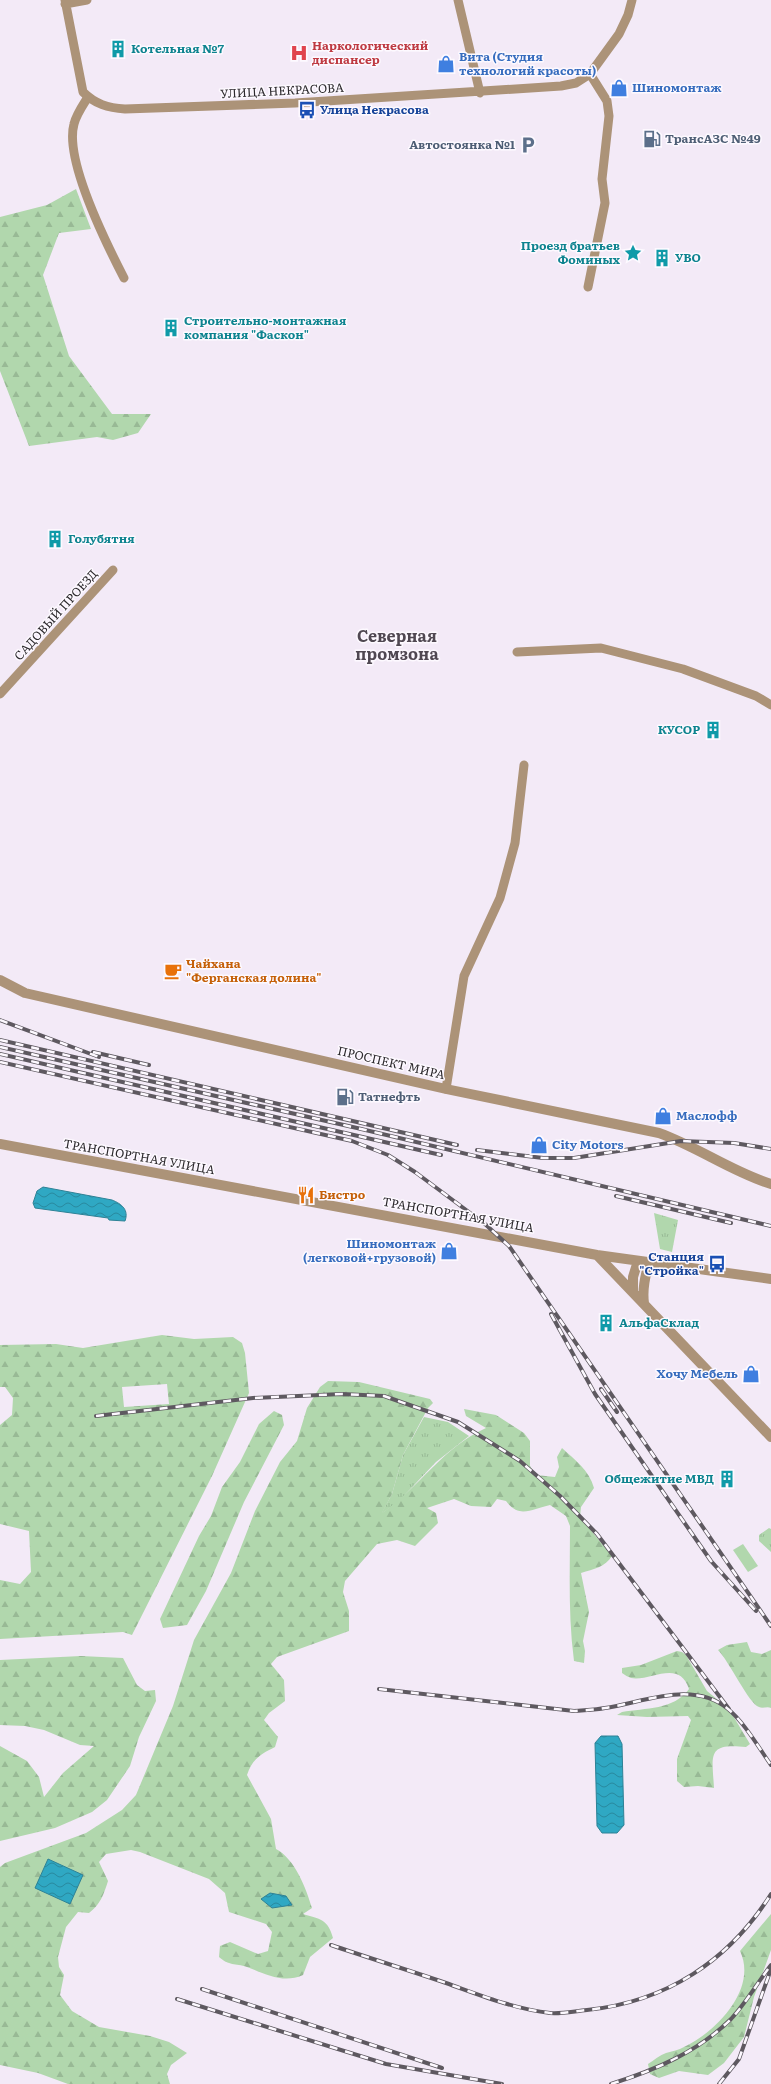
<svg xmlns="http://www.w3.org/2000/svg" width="771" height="2084" font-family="Literata,serif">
<defs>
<pattern id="grass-tufts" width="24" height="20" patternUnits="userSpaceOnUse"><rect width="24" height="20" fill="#b1d7ad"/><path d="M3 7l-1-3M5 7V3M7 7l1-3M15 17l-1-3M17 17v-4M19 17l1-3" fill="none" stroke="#98b995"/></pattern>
<pattern id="forest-firs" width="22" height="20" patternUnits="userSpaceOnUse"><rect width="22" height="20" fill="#b1d7ad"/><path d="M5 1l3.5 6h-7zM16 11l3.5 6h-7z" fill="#98b995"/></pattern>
<pattern id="water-waves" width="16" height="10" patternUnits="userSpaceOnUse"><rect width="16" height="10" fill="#2fa8c3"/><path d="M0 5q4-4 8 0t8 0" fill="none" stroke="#28899f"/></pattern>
</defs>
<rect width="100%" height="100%" fill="#f3eaf7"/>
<path fill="url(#grass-tufts)" d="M 654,1213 L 678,1220 L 672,1252 L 660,1249 Z
M 424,1417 L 448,1422 L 469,1436 L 436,1462 L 398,1502 L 381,1514 L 392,1494 L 403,1455 Z
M 769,1528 L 771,1529 L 771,1552 L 759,1541 L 759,1535 Z"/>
<path fill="url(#forest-firs)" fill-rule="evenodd" d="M 76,189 L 91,229 L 59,233 L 43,275 L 69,356 L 112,414 L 151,414 L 138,433 L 113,440 L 97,437 L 29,446 L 0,371 L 0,217 L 47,205 Z
M 162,1335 L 194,1339 L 233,1337 L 242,1343 L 245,1353 L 249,1393 L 212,1476 L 132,1635 L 123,1632 L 0,1639 L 0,1580 L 20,1584 L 31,1572 L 29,1531 L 0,1524 L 0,1425 L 12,1415 L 13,1398 L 5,1387 L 0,1387 L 0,1345 L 56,1344 L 83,1348 ZM 167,1384 L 169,1404 L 124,1407 L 122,1387 Z
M 328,1381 L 359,1382 L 430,1399 L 433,1403 L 428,1408 L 403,1455 L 392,1494 L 382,1513 C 420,1487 442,1448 486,1428 L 466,1416 L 464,1409 L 496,1415 L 524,1433 L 530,1441 L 530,1466 L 536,1475 L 555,1477 L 559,1467 L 557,1457 L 562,1448 C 575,1460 589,1470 594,1488 L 581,1507 L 580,1517 L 612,1556 C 605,1567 594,1569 581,1573 L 589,1612 L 583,1641 L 585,1651 L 584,1663 L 574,1661 C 568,1616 570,1571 570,1526 L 566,1516 L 550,1505 C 532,1509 519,1519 506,1501 L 497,1499 L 491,1507 L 471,1506 L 454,1499 L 427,1508 L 436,1513 L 438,1523 L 415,1546 L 397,1540 L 377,1544 L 345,1581 L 343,1592 L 349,1611 L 349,1631 L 277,1657 L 271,1664 L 284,1680 L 285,1701 L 269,1713 L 264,1720 L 278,1737 L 275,1747 C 261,1754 252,1759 247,1775 L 271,1819 L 276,1849 C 295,1859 306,1888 312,1908 L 303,1914 C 320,1919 328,1919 333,1938 L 310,1957 L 303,1975 C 283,1984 266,1974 247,1967 C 235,1963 229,1966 219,1957 L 220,1946 L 230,1942 L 258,1954 L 268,1951 L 272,1932 L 266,1924 L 229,1912 L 225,1893 L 209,1879 L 140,1852 L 131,1850 L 106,1854 L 99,1862 L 108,1881 C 104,1894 100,1905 89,1913 L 78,1912 L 66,1927 L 58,1957 L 59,1967 L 64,1975 L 60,1995 L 72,2011 L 99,2027 L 150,2036 L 169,2042 L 187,2053 L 171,2065 L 167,2074 L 170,2084 L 68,2084 L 38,2073 L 0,2065 L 0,1867 L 5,1863 L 86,1833 L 122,1810 L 136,1795 L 173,1706 L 194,1640 L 231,1573 L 255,1511 L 280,1462 L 297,1441 L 307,1408 L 320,1387 Z
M 274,1411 L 282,1415 L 284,1425 L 244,1502 L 206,1591 L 187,1625 L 163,1628 L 160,1619 L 199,1536 L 211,1516 L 222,1487 L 240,1462 L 259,1424 Z
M 747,1642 L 751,1652 L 762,1654 L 771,1650 L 771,1708 C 767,1706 763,1709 759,1707 C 749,1704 729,1661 718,1650 L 727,1645 Z
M 677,1651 L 682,1652 L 686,1655 L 707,1691 L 729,1709 L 750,1744 L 746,1747 C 707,1743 712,1754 714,1788 L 698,1786 L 684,1787 L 677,1781 L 677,1759 L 691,1720 L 688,1716 L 647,1717 L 617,1715 L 622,1712 C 645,1708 674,1710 689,1689 C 679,1658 650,1682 631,1678 C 628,1677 625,1675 622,1673 L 622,1668 L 641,1665 Z
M 81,1656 L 123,1658 L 137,1685 L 145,1691 L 155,1690 L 156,1701 L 139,1737 L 130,1766 L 107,1800 L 92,1812 L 55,1828 L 0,1841 L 0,1746 L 27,1761 L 39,1777 L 44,1797 L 63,1773 L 94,1746 L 80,1745 L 44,1730 L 25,1726 L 0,1725 L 0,1660 Z
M 771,1914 L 771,1950 L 754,1997 L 744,2037 L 724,2063 L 708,2075 L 679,2071 L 659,2078 L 650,2074 L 648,2064 C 654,2060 660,2055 666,2053 C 672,2051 679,2050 684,2047 C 716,2032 758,1989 740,1951 Z"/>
<path fill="#b1d7ad" d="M 743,1544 L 758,1566 L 748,1572 L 733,1550 Z"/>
<path fill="url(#water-waves)" stroke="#2e8296" d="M 43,1187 L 112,1200 C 122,1204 129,1210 125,1221 L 109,1220 L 108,1218 L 35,1208 L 33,1203 L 37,1191 Z
M 601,1736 L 618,1736 L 622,1744 L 624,1825 L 617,1833 L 602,1833 L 597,1826 L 595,1743 Z
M 48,1859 L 83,1875 L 70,1904 L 35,1888 Z
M 270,1893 L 286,1896 L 292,1905 L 272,1908 L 261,1899 Z"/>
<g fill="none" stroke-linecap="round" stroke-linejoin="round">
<path stroke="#ac9378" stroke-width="9" d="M 65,0 L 83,92 C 95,104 108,108 125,109 L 295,103 L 561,86 L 576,83 L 590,74 L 619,34 L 628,15 L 632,0
M 458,0 L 480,93
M 65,4 L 87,0
M 88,97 C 83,105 76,115 74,124 C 64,160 107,245 124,278
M 588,287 L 605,203 L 602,179 L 609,116 L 607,101 L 590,74
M 517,652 L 601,648 L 683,669 L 756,696 L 771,705
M 0,694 L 113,570
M 446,1089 L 464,976 L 500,898 L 515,843 L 524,765"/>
<path stroke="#ac9378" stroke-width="10" d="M 0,980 L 25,993 L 446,1089 L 659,1133 C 698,1147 732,1172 771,1184
M 0,1144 L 597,1255 L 771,1279
M 597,1255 L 771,1437
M 633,1291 L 633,1277 L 638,1261
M 644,1303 C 642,1289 645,1276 649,1263"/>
<g stroke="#5e5960" stroke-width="4">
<path id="rail" d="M 0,1020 L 99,1057
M 0,1040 L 457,1145
M 0,1047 L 357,1128 L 771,1226
M 93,1052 L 149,1065
M 0,1054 L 441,1155
M 0,1062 L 352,1141 L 388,1155 L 415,1172 L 485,1224 L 509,1246 L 771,1626
M 477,1150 L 543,1158 L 574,1158 L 681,1141 L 734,1143 L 771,1149
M 616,1196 L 731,1223
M 551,1314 L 595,1394 L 711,1561 L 756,1611
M 601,1389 L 617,1412
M 96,1416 L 253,1398 L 342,1394 L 384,1396 L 458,1422 L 520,1461 L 560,1496 L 597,1534 L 729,1709
M 379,1689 L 574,1711 C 584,1710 595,1710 605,1708 C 645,1702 693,1680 728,1709 C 744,1722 759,1748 771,1765
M 331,1945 C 369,1958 408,1970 446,1983 C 480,1995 514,2009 550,2013 C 562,2014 575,2011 587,2010 C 666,2002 729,1961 771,1894
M 202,1989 L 442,2068
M 177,1999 L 386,2064 L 502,2084
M 611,2084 C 655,2070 698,2052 731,2019 C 746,2003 758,1982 771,1965
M 719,2084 L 739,2059 L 771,1969"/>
</g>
<use href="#rail" stroke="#fdf9ff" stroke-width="2.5" stroke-dasharray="8" stroke-linecap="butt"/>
</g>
<defs>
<g id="building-bare" transform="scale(1.38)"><path d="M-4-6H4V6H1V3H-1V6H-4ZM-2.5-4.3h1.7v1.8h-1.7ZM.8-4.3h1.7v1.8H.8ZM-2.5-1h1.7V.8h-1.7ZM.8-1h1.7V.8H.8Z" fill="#0f9aa8" stroke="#fdf9ff" stroke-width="2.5" paint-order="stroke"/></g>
<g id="hospital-bare" transform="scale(1.38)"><path d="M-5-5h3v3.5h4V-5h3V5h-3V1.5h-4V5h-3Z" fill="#e0444e" stroke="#fdf9ff" stroke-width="2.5" paint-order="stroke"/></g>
<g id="shop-bare" transform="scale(1.38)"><path d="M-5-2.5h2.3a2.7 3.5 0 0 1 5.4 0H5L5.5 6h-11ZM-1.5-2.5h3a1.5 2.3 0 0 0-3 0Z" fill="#3f7fe0" stroke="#fdf9ff" stroke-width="2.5" paint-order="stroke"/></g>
<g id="bus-bare" transform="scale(1.38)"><path d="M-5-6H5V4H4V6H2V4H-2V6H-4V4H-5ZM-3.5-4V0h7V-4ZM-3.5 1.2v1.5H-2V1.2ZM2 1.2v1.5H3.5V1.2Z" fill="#1a4fb4" stroke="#fdf9ff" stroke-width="2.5" paint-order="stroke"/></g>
<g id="fuel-bare" transform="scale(1.38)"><path d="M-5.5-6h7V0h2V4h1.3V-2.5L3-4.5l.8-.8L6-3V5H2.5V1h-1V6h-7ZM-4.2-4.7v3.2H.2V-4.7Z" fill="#5c6f8a" stroke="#fdf9ff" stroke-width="2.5" paint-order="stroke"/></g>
<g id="parking-bare" transform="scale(1.38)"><path d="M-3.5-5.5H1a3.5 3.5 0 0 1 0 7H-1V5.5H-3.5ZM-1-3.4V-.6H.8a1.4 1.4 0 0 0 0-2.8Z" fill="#5c6f8a" stroke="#fdf9ff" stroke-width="2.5" paint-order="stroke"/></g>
<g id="sight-bare" transform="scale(1.38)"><path d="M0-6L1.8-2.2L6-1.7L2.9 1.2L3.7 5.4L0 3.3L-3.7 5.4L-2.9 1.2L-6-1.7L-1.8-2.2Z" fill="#0f9aa8" stroke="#fdf9ff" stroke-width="2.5" paint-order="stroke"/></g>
<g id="cafe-bare" transform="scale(1.38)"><path d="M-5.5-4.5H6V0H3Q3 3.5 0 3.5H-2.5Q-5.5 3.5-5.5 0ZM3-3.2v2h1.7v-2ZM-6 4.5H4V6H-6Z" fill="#e8710a" stroke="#fdf9ff" stroke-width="2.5" paint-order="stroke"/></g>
<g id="restaurant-bare" transform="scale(1.38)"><path d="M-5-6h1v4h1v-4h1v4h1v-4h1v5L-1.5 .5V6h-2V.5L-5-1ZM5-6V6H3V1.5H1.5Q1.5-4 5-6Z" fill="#e8710a" stroke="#fdf9ff" stroke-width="2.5" paint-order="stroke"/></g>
</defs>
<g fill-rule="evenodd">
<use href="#building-bare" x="118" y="49"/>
<use href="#hospital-bare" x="299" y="53"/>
<use href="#shop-bare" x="446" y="64"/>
<use href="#shop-bare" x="619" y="88"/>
<use href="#bus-bare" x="307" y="110"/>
<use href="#fuel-bare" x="652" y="139"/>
<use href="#parking-bare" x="528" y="145"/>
<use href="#sight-bare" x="633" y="253"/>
<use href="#building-bare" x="662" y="258"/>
<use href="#building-bare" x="171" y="328"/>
<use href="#building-bare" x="55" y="539"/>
<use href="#building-bare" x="713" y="730"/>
<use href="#cafe-bare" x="173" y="971"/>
<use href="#fuel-bare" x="345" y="1097"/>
<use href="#shop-bare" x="663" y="1116"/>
<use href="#shop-bare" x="539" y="1145"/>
<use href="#restaurant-bare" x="306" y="1195"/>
<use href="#shop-bare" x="449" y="1251"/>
<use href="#bus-bare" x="717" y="1264"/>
<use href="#building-bare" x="606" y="1323"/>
<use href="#shop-bare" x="751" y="1374"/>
<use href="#building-bare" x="727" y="1479"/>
</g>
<g text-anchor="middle" stroke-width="3" stroke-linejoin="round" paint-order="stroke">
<g font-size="12" font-weight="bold" fill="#be3a42" stroke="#fdf9ff" text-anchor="start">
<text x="312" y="50">Наркологический<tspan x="312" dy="14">диспансер</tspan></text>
</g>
<g font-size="12" font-weight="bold" fill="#0d838f" stroke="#fdf9ff" text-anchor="start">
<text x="131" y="53">Котельная №7</text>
<text x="620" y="250" text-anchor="end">Проезд братьев<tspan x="620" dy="14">Фоминых</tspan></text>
<text x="675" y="262">УВО</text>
<text x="184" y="325">Строительно-монтажная<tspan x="184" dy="14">компания "Фаскон"</tspan></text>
<text x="68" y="543">Голубятня</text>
<text x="700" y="734" text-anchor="end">КУСОР</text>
<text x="619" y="1327">АльфаСклад</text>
<text x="714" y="1483" text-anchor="end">Общежитие МВД</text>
</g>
<g font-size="12" font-weight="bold" fill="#366cbe" stroke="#fdf9ff" text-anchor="start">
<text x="459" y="61">Вита (Студия<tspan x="459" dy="14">технологий красоты)</tspan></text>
<text x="632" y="92">Шиномонтаж</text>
<text x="676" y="1120">Маслофф</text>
<text x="552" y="1149">City Motors</text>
<text x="436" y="1248" text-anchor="end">Шиномонтаж<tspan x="436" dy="14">(легковой+грузовой)</tspan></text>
<text x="738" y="1378" text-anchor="end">Хочу Мебель</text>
</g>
<g font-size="12" fill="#2c292d" stroke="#fdf9ff">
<text transform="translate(282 91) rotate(-3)" y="4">УЛИЦА НЕКРАСОВА</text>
<text transform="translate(56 615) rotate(-48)" y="4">САДОВЫЙ ПРОЕЗД</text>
<text transform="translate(391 1063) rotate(13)" y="4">ПРОСПЕКТ МИРА</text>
<text transform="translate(139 1157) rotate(10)" y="4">ТРАНСПОРТНАЯ УЛИЦА</text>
<text transform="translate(458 1215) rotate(10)" y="4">ТРАНСПОРТНАЯ УЛИЦА</text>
</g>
<g font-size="12" font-weight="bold" fill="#164399" stroke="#fdf9ff" text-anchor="start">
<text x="320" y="114">Улица Некрасова</text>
<text x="704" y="1261" text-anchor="end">Станция<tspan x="704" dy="14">"Стройка"</tspan></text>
</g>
<g font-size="12" font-weight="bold" fill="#4e5e75" stroke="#fdf9ff" text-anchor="start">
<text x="665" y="143">ТрансАЗС №49</text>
<text x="515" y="149" text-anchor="end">Автостоянка №1</text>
<text x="358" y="1101">Татнефть</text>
</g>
<g font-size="12" font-weight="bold" fill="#c56008" stroke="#fdf9ff" text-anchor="start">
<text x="186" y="968">Чайхана<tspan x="186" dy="14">"Ферганская долина"</tspan></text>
<text x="319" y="1199">Бистро</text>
</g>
<g font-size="16" font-weight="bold" fill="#504852" stroke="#fdf9ff">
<text x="397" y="642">Северная<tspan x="397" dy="18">промзона</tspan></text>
</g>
</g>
</svg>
